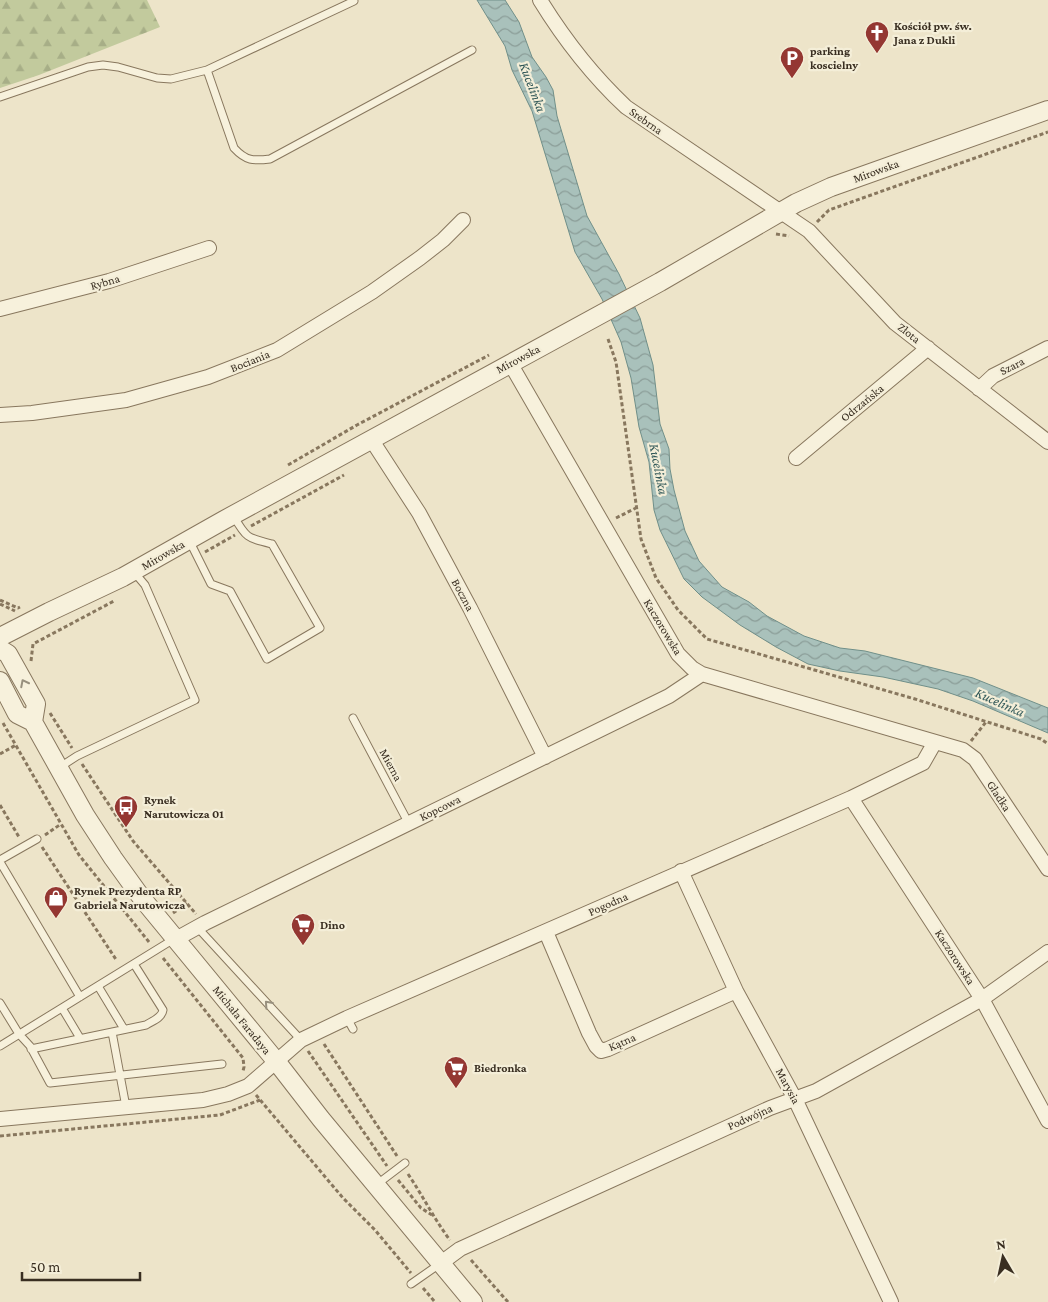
<svg xmlns="http://www.w3.org/2000/svg" width="1048" height="1302" font-family="'Crimson Pro',serif">
<defs>
<pattern id="forest-firs" width="22" height="20" patternUnits="userSpaceOnUse" patternTransform="scale(1.25)"><rect width="22" height="20" fill="#c2ca9d"/><path d="M5 1l3.5 6h-7zM16 11l3.5 6h-7z" fill="#a7ae87"/></pattern>
<pattern id="water-waves" width="16" height="10" patternUnits="userSpaceOnUse" patternTransform="scale(1.25)"><rect width="16" height="10" fill="#a9c1bb"/><path d="M0 5q4-4 8 0t8 0" fill="none" stroke="#8b9d98"/></pattern>
</defs>
<rect width="100%" height="100%" fill="#ede4c9"/>
<path fill="url(#forest-firs)" d="M 0,0 L 147,0 L 160,27 L 39,75 L 0,88 Z"/>
<path fill="url(#water-waves)" stroke="#708f89" d="M 477,0 L 505,0 L 519,22 L 532,57 L 546,77 L 553,90 L 557,116 L 587,216 L 619,274 L 640,318 L 653,365 L 660,424 L 669,449 L 670,469 L 674,490 L 685,531 L 699,561 L 722,587 L 749,602 L 767,616 L 804,636 L 840,648 L 865,651 L 973,678 L 1048,708 L 1048,733 L 973,701 L 938,689 L 883,677 L 840,671 L 808,664 L 776,647 L 740,625 L 702,597 L 684,579 L 660,530 L 654,510 L 649,462 L 639,427 L 631,378 L 621,342 L 602,299 L 575,252 L 532,111 L 512,70 L 505,46 Z"/>
<g fill="none" stroke-linecap="round" stroke-linejoin="round">
<g stroke="#88775e" stroke-width="9">
<path id="service" d="M 207,70 L 354,1
M 0,97 L 88,67 L 103,65 L 118,67 L 157,78 L 171,79 L 207,70 L 234,148 C 246,161 253,161 270,159 L 472,50
M 189,540 L 211,584 L 230,591 L 267,659 L 320,628 L 272,544 C 247,538 246,538 233,515
M 353,718 L 409,824
M 60,767 L 77,756 L 195,700 L 145,585 L 134,572
M 0,860 L 37,839
M 0,862 L 80,997
M 197,927 L 301,1040
M 98,986 L 124,1029
M 0,1003 L 19,1034 L 30,1046 L 50,1083 L 222,1064
M 62,1008 L 80,1038
M 347,1018 L 353,1029
M 112,1032 L 126,1107
M 0,1046 L 174,939
M 31,1049 L 146,1025 C 152,1021 162,1018 163,1010 L 134,964
M 376,1185 L 405,1163
M 411,1284 L 441,1263"/>
</g>
<g stroke="#88775e" stroke-width="16">
<path id="minor" d="M 540,0 C 564,39 593,76 626,107 L 809,231 L 895,323 L 1048,442
M 0,309 L 109,281 L 209,248
M 510,363 L 678,654 L 692,668 L 702,674 L 963,750 L 975,759 L 1048,869
M 979,389 L 993,376 L 1048,348
M 0,415 L 32,413 L 126,400 L 208,377 L 277,350 L 372,292 L 420,258 L 443,240 L 463,220
M 371,439 L 419,513 L 470,608 L 545,757
M 796,458 L 928,348
M 851,798 L 982,999 L 1048,1121
M 681,871 L 736,991 L 795,1099 L 891,1302
M 546,932 L 589,1033 L 596,1046 L 601,1051 L 608,1049 L 736,991
M 176,939 L 205,923 L 669,696 L 702,674
M 0,1119 L 203,1100 L 228,1094 L 248,1086 L 301,1040 L 347,1018 L 851,798 L 923,763 L 935,742
M 441,1263 L 460,1249 L 770,1108 L 816,1091 L 982,999 L 1048,952"/>
</g>
<g stroke="#88775e" stroke-width="20">
<path id="tertiary" d="M 0,637 L 49,612 L 123,577 L 224,520 L 660,282 L 796,203 L 831,187 L 1048,110
M 0,649 L 8,654 L 36,704 L 33,722
M 0,681 L 17,714 L 33,722 L 85,815 L 113,858 L 141,897 L 276,1061 L 321,1119 L 473,1302"/>
</g>
<path stroke="#88775e" stroke-width="3" stroke-dasharray="4 2.5" stroke-linecap="butt" d="M 817,222 L 829,210 L 1048,132
M 776,234 L 789,236
M 608,339 L 616,362 L 641,539 L 656,578 L 678,610 L 707,639 L 915,699 L 1041,739 L 1048,744
M 288,465 L 357,425 L 489,355
M 616,518 L 638,507
M 251,526 L 344,475
M 205,552 L 235,535
M 0,600 L 18,608 L 20,607
M 0,604 L 15,611
M 31,661 L 33,644 L 114,601
M 50,713 L 72,748
M 3,723 L 79,855 L 149,942
M 971,741 L 986,722
M 0,754 L 16,745
M 82,764 L 133,841 L 196,914
M 0,805 L 19,837
M 45,835 L 61,824
M 42,847 L 117,961
M 173,913 L 187,903
M 163,958 L 243,1058 L 244,1067 L 243,1071
M 324,1044 L 397,1156
M 308,1051 L 387,1166
M 256,1095 L 343,1198 L 375,1230 L 411,1273
M 0,1136 L 220,1115 L 260,1100
M 408,1174 C 423,1196 434,1219 450,1240
M 398,1180 L 421,1208 L 432,1215
M 471,1260 L 508,1302
M 423,1288 L 435,1302"/>
<use href="#service" stroke="#f7f1dc" stroke-width="7"/>
<use href="#minor" stroke="#f7f1dc" stroke-width="14"/>
<use href="#tertiary" stroke="#f7f1dc" stroke-width="18"/>
</g>
<defs><path id="oneway-chevron" d="M-2-3.5L2.5 0L-2 3.5" fill="none" stroke-width="1.6" stroke-linecap="round" stroke-linejoin="round" transform="scale(1.25)"/></defs>
<g stroke="#98907e">
<use href="#oneway-chevron" transform="translate(24 683) rotate(-117)"/>
<use href="#oneway-chevron" transform="translate(268 1004) rotate(-132)"/>
</g>
<defs>
<g id="church-pin" transform="scale(1.25)"><path d="M0 17L-7.5 6A9.5 9.5 0 1 1 7.5 6Z" fill="#943732" stroke="#f4eed8"/><path d="M-1.2-6h2.4v3.5h3.3v2.4h-3.3V6h-2.4V-.1h-3.3v-2.4h3.3Z" fill="#fff"/></g>
<g id="parking-pin" transform="scale(1.25)"><path d="M0 17L-7.5 6A9.5 9.5 0 1 1 7.5 6Z" fill="#943732" stroke="#f4eed8"/><path d="M-3.5-5.5H1a3.5 3.5 0 0 1 0 7H-1V5.5H-3.5ZM-1-3.4V-.6H.8a1.4 1.4 0 0 0 0-2.8Z" fill="#fff"/></g>
<g id="bus-pin" transform="scale(1.25)"><path d="M0 17L-7.5 6A9.5 9.5 0 1 1 7.5 6Z" fill="#943732" stroke="#f4eed8"/><path d="M-5-6H5V4H4V6H2V4H-2V6H-4V4H-5ZM-3.5-4V0h7V-4ZM-3.5 1.2v1.5H-2V1.2ZM2 1.2v1.5H3.5V1.2Z" fill="#fff"/></g>
<g id="shop-pin" transform="scale(1.25)"><path d="M0 17L-7.5 6A9.5 9.5 0 1 1 7.5 6Z" fill="#943732" stroke="#f4eed8"/><path d="M-5-2.5h2.3a2.7 3.5 0 0 1 5.4 0H5L5.5 6h-11ZM-1.5-2.5h3a1.5 2.3 0 0 0-3 0Z" fill="#fff"/></g>
<g id="supermarket-pin" transform="scale(1.25)"><path d="M0 17L-7.5 6A9.5 9.5 0 1 1 7.5 6Z" fill="#943732" stroke="#f4eed8"/><path d="M-6-5.5h2.5l.6 2H6L4.5 2H-2.5L-4.4-4H-6ZM-1.5 3.2a1.3 1.3 0 1 0 .1 0ZM3 3.2a1.3 1.3 0 1 0 .1 0Z" fill="#fff"/></g>
</defs>
<g fill-rule="evenodd">
<use href="#church-pin" x="877" y="33"/>
<use href="#parking-pin" x="792" y="58"/>
<use href="#bus-pin" x="126" y="807"/>
<use href="#shop-pin" x="56" y="898"/>
<use href="#supermarket-pin" x="303" y="925"/>
<use href="#supermarket-pin" x="456" y="1068"/>
</g>
<g text-anchor="middle" stroke-width="4.5" stroke-linejoin="round" paint-order="stroke">
<g font-size="12" font-weight="bold" fill="#392e21" stroke="#f4eed8" text-anchor="start">
<text x="894" y="30">Kościół pw. św.<tspan x="894" dy="14">Jana z Dukli</tspan></text>
<text x="810" y="55">parking<tspan x="810" dy="14">koscielny</tspan></text>
<text x="144" y="804">Rynek<tspan x="144" dy="14">Narutowicza 01</tspan></text>
<text x="74" y="895">Rynek Prezydenta RP<tspan x="74" dy="14">Gabriela Narutowicza</tspan></text>
<text x="320" y="929">Dino</text>
<text x="474" y="1072">Biedronka</text>
</g>
<g font-size="12" fill="#392e21" stroke="#f4eed8">
<text transform="translate(646 121) rotate(35)" y="4">Srebrna</text>
<text transform="translate(876 171) rotate(-20)" y="4">Mirowska</text>
<text transform="translate(105 282) rotate(-16)" y="4">Rybna</text>
<text transform="translate(909 333) rotate(38)" y="4">Złota</text>
<text transform="translate(518 359) rotate(-28)" y="4">Mirowska</text>
<text transform="translate(250 361) rotate(-22)" y="4">Bociania</text>
<text transform="translate(1012 366) rotate(-26)" y="4">Szara</text>
<text transform="translate(862 403) rotate(-39)" y="4">Odrzańska</text>
<text transform="translate(163 555) rotate(-30)" y="4">Mirowska</text>
<text transform="translate(463 595) rotate(62)" y="4">Boczna</text>
<text transform="translate(663 627) rotate(59)" y="4">Kaczorowska</text>
<text transform="translate(391 765) rotate(62)" y="4">Mierna</text>
<text transform="translate(999 796) rotate(57)" y="4">Gładka</text>
<text transform="translate(440 808) rotate(-26)" y="4">Kopcowa</text>
<text transform="translate(608 904) rotate(-24)" y="4">Pogodna</text>
<text transform="translate(955 957) rotate(57)" y="4">Kaczorowska</text>
<text transform="translate(242 1020) rotate(51)" y="4">Michała Faradaya</text>
<text transform="translate(622 1042) rotate(-23)" y="4">Kątna</text>
<text transform="translate(788 1086) rotate(62)" y="4">Marysia</text>
<text transform="translate(750 1117) rotate(-24)" y="4">Podwójna</text>
</g>
<g font-size="14" font-style="italic" fill="#315858" stroke="#f4eed8">
<text transform="translate(533 87) rotate(69)" y="5">Kucelinka</text>
<text transform="translate(659 469) rotate(79)" y="5">Kucelinka</text>
<text transform="translate(1000 702) rotate(24)" y="5">Kucelinka</text>
</g>
</g>
<g transform="translate(1003 1257) rotate(351)" stroke="#f4eed8" stroke-width="4" paint-order="stroke">
<path d="M0-4L9 19L0 12L-9 19Z" fill="#392e21"/>
<text y="-8" font-size="14" font-weight="bold" text-anchor="middle" fill="#392e21">N</text>
</g>
<path d="M22 1272v8h118v-8" fill="none" stroke="#392e21" stroke-width="2.5"/>
<text x="30" y="1272" font-size="15" fill="#392e21" stroke="#f4eed8" stroke-width="4" paint-order="stroke">50 m</text>
</svg>
